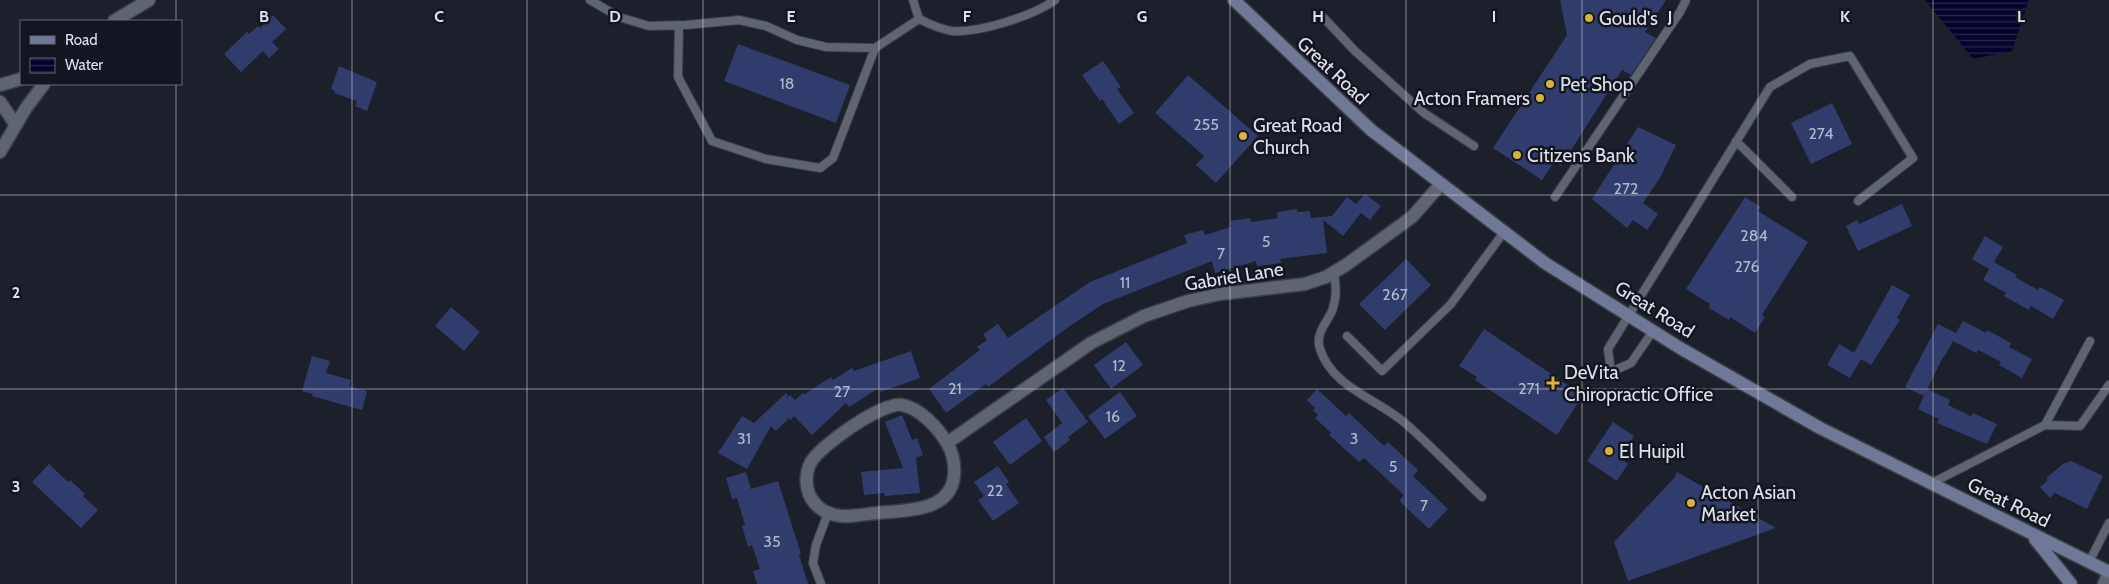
<svg xmlns="http://www.w3.org/2000/svg" width="2109" height="584" font-family="Cabin,sans-serif">
<defs>
<pattern id="water-rules" width="6" height="5" patternUnits="userSpaceOnUse" patternTransform="scale(1.25)"><rect width="6" height="5" fill="#04032c"/><path d="M0 2.5h6" fill="none" stroke="#28274b"/></pattern>
</defs>
<rect width="100%" height="100%" fill="#1c202b"/>
<path fill="url(#water-rules)" d="M 1925,0 L 2029,0 L 2012,51 L 1973,59 Z"/>
<path fill="#303c6c" d="M 1560,0 L 1666,0 L 1645,32 L 1656,38 L 1631,75 L 1622,70 L 1561,166 L 1554,162 L 1542,180 L 1493,148 L 1567,35 Z
M 273,15 L 286,29 L 272,42 L 279,49 L 269,58 L 263,51 L 241,72 L 224,54 L 247,32 L 249,34 L 258,26 L 260,28 Z
M 738,44 L 850,85 L 836,123 L 724,81 Z
M 1103,61 L 1121,87 L 1117,89 L 1134,113 L 1119,124 L 1102,99 L 1100,101 L 1082,75 Z
M 339,66 L 377,82 L 367,111 L 355,106 L 357,101 L 334,93 L 335,91 L 331,89 Z
M 1188,75 L 1258,136 L 1216,183 L 1196,165 L 1204,156 L 1155,113 Z
M 1832,103 L 1852,144 L 1811,164 L 1791,123 Z
M 1638,127 L 1676,145 L 1661,176 L 1643,203 L 1658,214 L 1647,230 L 1633,220 L 1627,228 L 1592,199 Z
M 1365,194 L 1381,206 L 1370,220 L 1361,213 L 1343,236 L 1323,220 L 1327,253 L 1280,259 L 1281,263 L 1257,266 L 1256,261 L 1215,273 L 1212,261 L 1103,304 L 1067,328 L 988,387 L 986,384 L 946,413 L 929,389 L 980,350 L 977,347 L 987,340 L 983,334 L 998,324 L 1008,338 L 1090,282 L 1187,243 L 1184,235 L 1203,230 L 1205,235 L 1231,227 L 1230,221 L 1250,218 L 1251,222 L 1278,218 L 1277,212 L 1297,209 L 1297,212 L 1310,211 L 1311,218 L 1332,216 L 1347,197 L 1356,204 Z
M 1745,197 L 1761,207 L 1758,211 L 1808,242 L 1762,315 L 1765,317 L 1755,333 L 1730,317 L 1729,320 L 1709,308 L 1710,304 L 1686,289 Z
M 1902,204 L 1912,226 L 1858,251 L 1846,226 L 1857,220 L 1859,224 Z
M 1985,236 L 2003,247 L 1994,262 L 2017,275 L 2015,277 L 2038,290 L 2040,287 L 2064,300 L 2053,319 L 2031,306 L 2029,310 L 2004,296 L 2006,293 L 1983,280 L 1989,269 L 1972,259 Z
M 1406,259 L 1431,285 L 1385,330 L 1359,304 Z
M 1892,285 L 1910,295 L 1897,318 L 1900,320 L 1871,365 L 1861,359 L 1850,378 L 1827,365 L 1839,344 L 1854,353 Z
M 451,307 L 480,332 L 464,351 L 435,326 Z
M 1963,321 L 1986,333 L 1987,330 L 2011,343 L 2009,347 L 2032,359 L 2022,378 L 1999,365 L 2001,362 L 1978,350 L 1976,353 L 1953,341 L 1944,357 L 1943,357 L 1924,396 L 1905,387 L 1938,324 L 1956,333 Z
M 1484,329 L 1583,395 L 1557,435 L 1475,380 L 1477,377 L 1459,366 Z
M 1126,342 L 1143,365 L 1111,389 L 1094,365 Z
M 911,351 L 920,378 L 880,392 L 879,388 L 849,407 L 846,403 L 812,435 L 794,416 L 791,420 L 789,418 L 776,431 L 771,426 L 747,469 L 718,453 L 742,416 L 754,423 L 786,393 L 788,395 L 786,399 L 790,395 L 795,400 L 803,393 L 805,394 L 831,377 L 833,380 L 852,368 L 854,371 Z
M 312,356 L 330,361 L 326,373 L 351,380 L 349,386 L 367,391 L 362,410 L 312,396 L 313,394 L 302,391 Z
M 1063,388 L 1088,422 L 1068,437 L 1070,440 L 1054,452 L 1044,437 L 1062,423 L 1046,400 Z
M 1317,389 L 1346,416 L 1349,413 L 1384,446 L 1388,442 L 1418,470 L 1413,476 L 1448,509 L 1429,529 L 1399,501 L 1404,495 L 1364,458 L 1359,462 L 1329,435 L 1331,433 L 1315,418 L 1318,415 L 1313,410 L 1315,408 L 1307,400 Z
M 1927,389 L 1950,400 L 1948,405 L 1971,416 L 1973,413 L 1997,424 L 1987,444 L 1937,423 L 1939,419 L 1918,409 Z
M 1120,392 L 1137,416 L 1105,439 L 1088,416 Z
M 902,415 L 912,440 L 917,438 L 923,455 L 916,458 L 920,493 L 885,496 L 884,493 L 864,495 L 861,472 L 903,468 L 885,422 Z
M 1026,418 L 1042,441 L 1010,465 L 993,442 Z
M 1613,422 L 1634,436 L 1620,458 L 1628,464 L 1617,481 L 1587,461 Z
M 2071,461 L 2103,476 L 2087,509 L 2055,493 L 2050,498 L 2040,487 L 2048,480 L 2046,478 L 2063,464 Z
M 49,464 L 68,482 L 70,480 L 85,494 L 83,496 L 98,510 L 81,528 L 32,482 Z
M 998,466 L 1009,482 L 1006,484 L 1019,503 L 993,521 L 978,500 L 984,496 L 974,482 Z
M 746,472 L 751,489 L 778,481 L 801,554 L 799,555 L 808,584 L 757,584 L 753,571 L 760,569 L 752,545 L 748,547 L 742,526 L 745,525 L 737,498 L 732,499 L 726,478 Z
M 1677,472 L 1776,528 L 1628,581 L 1614,542 L 1674,478 Z"/>
<g fill="none" stroke-linecap="round" stroke-linejoin="round">
<g stroke="#3b3d46" stroke-width="10">
<path id="lane" d="M 590,0 L 619,17 L 649,26 L 686,25 L 739,20 L 766,26 L 797,40 L 826,47 L 875,48 L 919,19
M 913,0 L 919,19 C 929,24 940,29 952,31 C 979,33 1033,16 1055,0
M 1322,16 L 1355,51 L 1424,113 L 1474,146
M 679,25 L 678,77 L 712,141 L 766,159 L 820,168 L 833,158 L 875,48
M 1736,141 L 1792,197
M 1555,197 L 1680,12 L 1686,0
M 1334,273 C 1336,286 1337,298 1332,311 C 1326,324 1315,334 1320,349 C 1332,387 1377,399 1405,423 C 1432,447 1457,473 1482,497
M 1653,331 L 1631,363 L 1611,372 L 1608,349 L 1770,87 L 1810,64 L 1850,56 L 1913,158 L 1858,201
M 1347,336 L 1382,371 L 1451,304 L 1504,232
M 2045,425 L 2090,341
M 1930,484 L 2045,425 L 2080,426 L 2109,385
M 2089,562 L 2109,523
M 821,584 L 813,563 L 816,545 L 828,513"/>
</g>
<g stroke="#3b3d46" stroke-width="15">
<path id="street" d="M 114,21 L 149,0
M 0,85 L 21,79
M 0,102 L 16,125
M 0,152 L 26,108 L 44,84
M 947,443 C 953,453 955,464 954,476 C 950,513 904,510 877,513 C 863,514 845,519 832,514 C 823,512 816,506 811,498 C 805,487 805,473 811,462 C 821,445 882,402 902,405 C 920,408 938,428 947,443 L 1091,343 L 1144,316 L 1188,301 L 1220,294 L 1305,284 L 1326,277 L 1346,265 L 1412,217 L 1441,184
M 2104,584 L 2109,572"/>
</g>
<g stroke="#3b3d46" stroke-width="15">
<path id="secondary" d="M 1234,0 L 1371,130 L 1545,263 L 1680,348 L 1820,428 L 2109,572
M 2035,539 L 2071,584"/>
</g>
<use href="#lane" stroke="#5f6471" stroke-width="8"/>
<use href="#street" stroke="#5f6471" stroke-width="12"/>
<use href="#secondary" stroke="#6f7896" stroke-width="12"/>
</g>
<path fill="none" stroke="#dee1e8" stroke-width="1" stroke-opacity="0.55" d="M 176,0 L 176,21M 352,0 L 352,584M 527,0 L 527,584M 703,0 L 703,584M 879,0 L 879,584M 1054,0 L 1054,584M 1230,0 L 1230,584M 1406,0 L 1406,584M 1582,0 L 1582,584M 1758,0 L 1758,584M 1933,0 L 1933,584M 176,84 L 176,584M 0,195 L 2109,195M 0,389 L 2109,389"/>
<g fill="#d9b334" stroke="#131621" stroke-width="2">
<circle cx="1589" cy="18" r="5"/>
<circle cx="1550" cy="84" r="5"/>
<circle cx="1540" cy="98" r="5"/>
<circle cx="1243" cy="136" r="5"/>
<circle cx="1517" cy="155" r="5"/>
<path d="M1550.5 375.5h5v5h5v5h-5v5h-5v-5h-5v-5h5z"/>
<circle cx="1609" cy="451" r="5"/>
<circle cx="1691" cy="503" r="5"/>
</g>
<g text-anchor="middle" stroke-width="5" stroke-linejoin="round" paint-order="stroke">
<g font-size="16" fill="#b2b8c9">
<text x="787" y="89">18</text>
<text x="1206" y="130">255</text>
<text x="1821" y="139">274</text>
<text x="1626" y="194">272</text>
<text x="1754" y="241">284</text>
<text x="1266" y="247">5</text>
<text x="1221" y="259">7</text>
<text x="1747" y="272">276</text>
<text x="1125" y="288">11</text>
<text x="1395" y="300">267</text>
<text x="1119" y="371">12</text>
<text x="955" y="394">21</text>
<text x="1529" y="394">271</text>
<text x="842" y="397">27</text>
<text x="1113" y="422">16</text>
<text x="744" y="444">31</text>
<text x="1354" y="444">3</text>
<text x="1393" y="472">5</text>
<text x="995" y="496">22</text>
<text x="1424" y="511">7</text>
<text x="772" y="547">35</text>
</g>
<g font-size="19" fill="#dee1e8" stroke="#131621" text-anchor="start">
<text x="1599" y="25">Gould's</text>
<text x="1560" y="91">Pet Shop</text>
<text x="1530" y="105" text-anchor="end">Acton Framers</text>
<text x="1253" y="132">Great Road<tspan x="1253" dy="22">Church</tspan></text>
<text x="1527" y="162">Citizens Bank</text>
<text x="1564" y="379">DeVita<tspan x="1564" dy="22">Chiropractic Office</tspan></text>
<text x="1619" y="458">El Huipil</text>
<text x="1701" y="499">Acton Asian<tspan x="1701" dy="22">Market</tspan></text>
</g>
<g font-size="19" fill="#dee1e8" stroke="#131621">
<text transform="translate(1333 70) rotate(43)" y="7">Great Road</text>
<text transform="translate(1234 276) rotate(-9)" y="7">Gabriel Lane</text>
<text transform="translate(1655 309) rotate(32)" y="7">Great Road</text>
<text transform="translate(2009 502) rotate(26)" y="7">Great Road</text>
</g>
</g>
<g font-size="16" text-anchor="middle" font-weight="bold" fill="#dee1e8" stroke="#131621" stroke-width="5" stroke-linejoin="round" paint-order="stroke">
<text x="264" y="22">B</text>
<text x="439" y="22">C</text>
<text x="615" y="22">D</text>
<text x="791" y="22">E</text>
<text x="967" y="22">F</text>
<text x="1142" y="22">G</text>
<text x="1318" y="22">H</text>
<text x="1494" y="22">I</text>
<text x="1670" y="22">J</text>
<text x="1845" y="22">K</text>
<text x="2021" y="22">L</text>
<text x="16" y="298">2</text>
<text x="16" y="492">3</text>
</g>
<rect x="20" y="20" width="162" height="65" fill="#131621" stroke="#646771"/>
<rect x="30" y="36" width="25" height="8" fill="#6f7896" stroke="#646771"/>
<text x="65" y="45" font-size="15" fill="#dee1e8">Road</text>
<rect x="30" y="58" width="25" height="15" fill="url(#water-rules)" stroke="#646771"/>
<text x="65" y="70" font-size="15" fill="#dee1e8">Water</text>
</svg>
